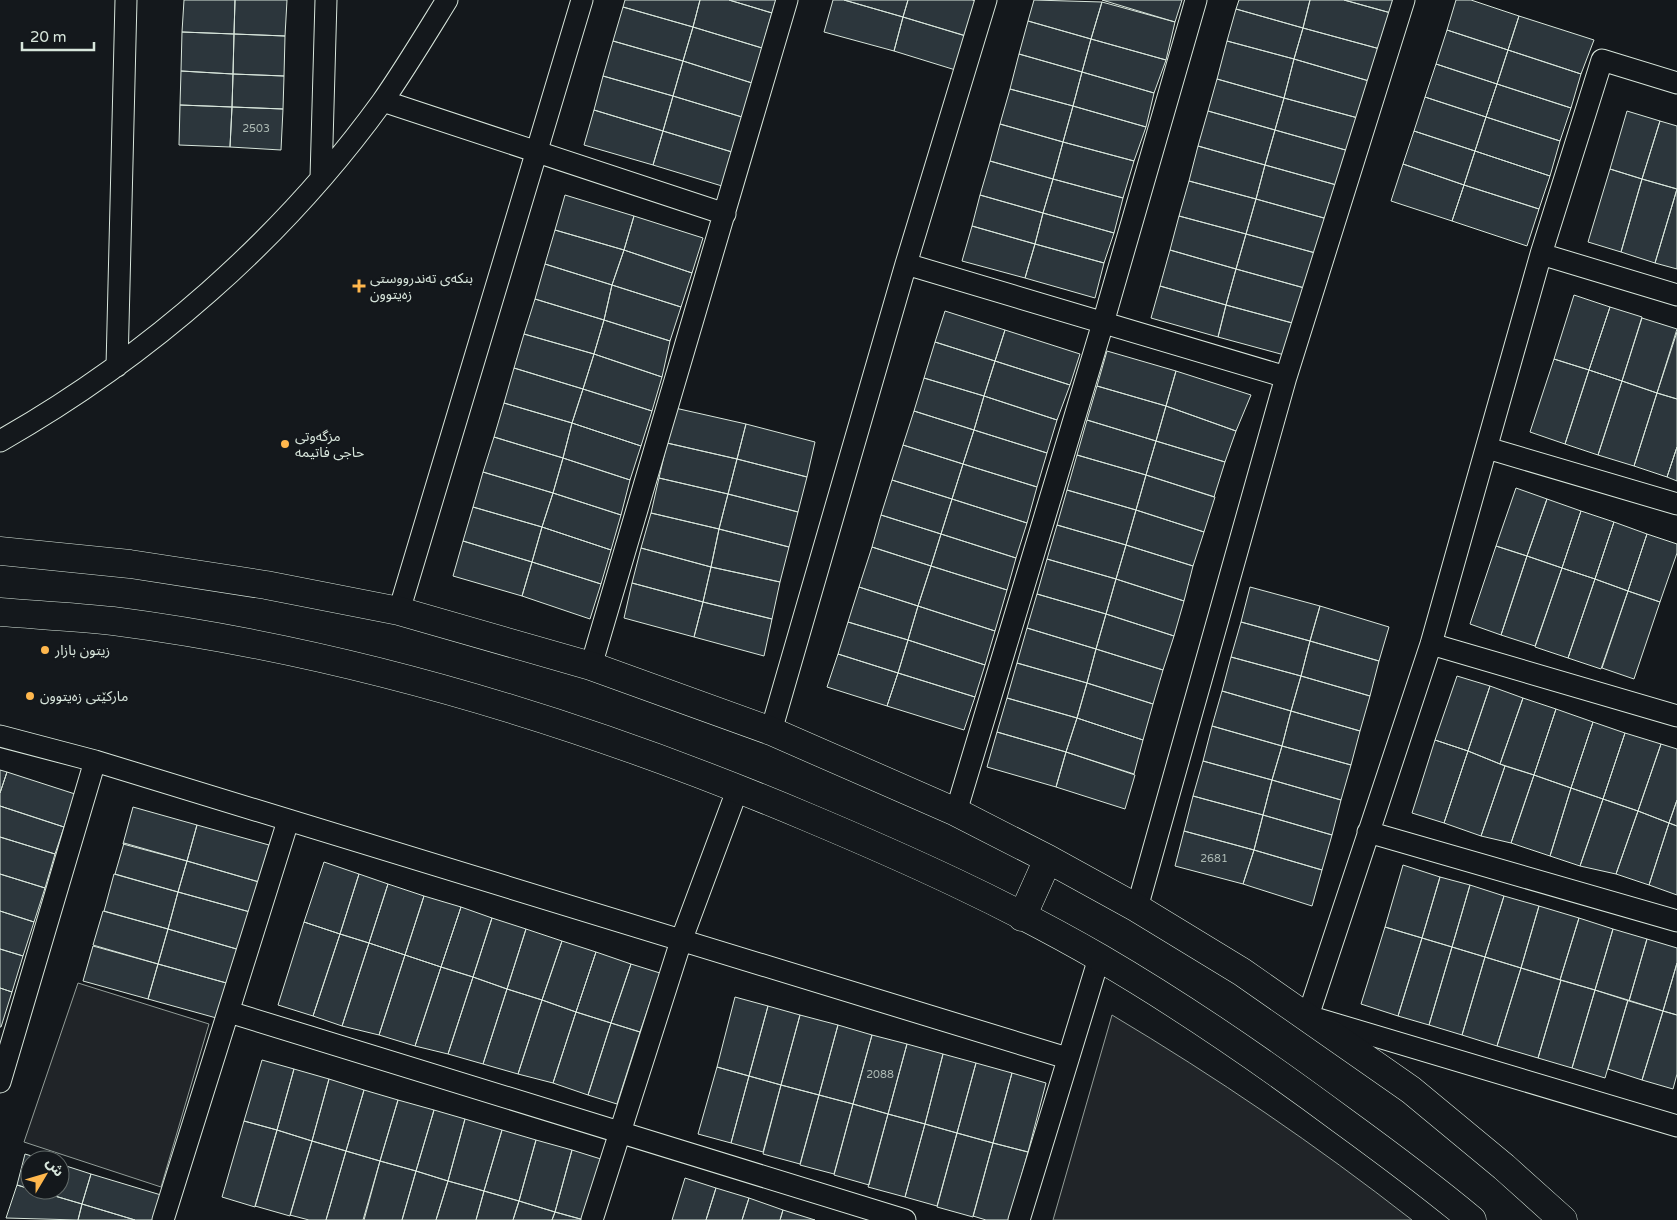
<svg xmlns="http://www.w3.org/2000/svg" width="1677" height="1220" font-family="'Varela Round','Noto Sans Arabic',sans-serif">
<rect width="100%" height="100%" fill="#14181c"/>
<path fill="#202428" stroke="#939e99" d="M 78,983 L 209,1024 L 161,1187 L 24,1142 Z
M 1112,1015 C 1216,1077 1316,1145 1412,1220 L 1053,1220 Z"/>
<path fill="#2c363c" stroke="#d8e6dc" d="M 184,0 L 235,0 L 234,34 L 182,32 Z
M 235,0 L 287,0 L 285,36 L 234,34 Z
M 625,0 L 700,0 L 693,27 L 623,7 Z
M 700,0 L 729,0 L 772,13 L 762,48 L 693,27 Z
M 729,0 L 776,0 L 772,13 Z
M 833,0 L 844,0 L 903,17 L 894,51 L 824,32 Z
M 844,0 L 908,0 L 903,17 Z
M 908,0 L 972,0 L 982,3 L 972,38 L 903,17 Z
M 1034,0 L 1102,2 L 1091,39 L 1028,21 Z
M 1102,0 L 1182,0 L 1175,22 Z
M 1239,0 L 1310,0 L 1303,28 L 1236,9 Z
M 1310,0 L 1344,0 L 1391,13 L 1380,49 L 1303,28 Z
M 1344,0 L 1395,0 L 1391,13 Z
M 1456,0 L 1471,0 L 1519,16 L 1508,50 L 1447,30 Z
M 1102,2 L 1175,22 L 1166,60 L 1091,39 Z
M 623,7 L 693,27 L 683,61 L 613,41 Z
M 1236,9 L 1303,28 L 1294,59 L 1227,41 Z
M 1519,16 L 1594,40 L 1581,74 L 1508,50 Z
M 903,17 L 973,38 L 962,72 L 894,51 Z
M 1028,21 L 1091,39 L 1082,72 L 1019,54 Z
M 693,27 L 762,48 L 752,83 L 683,61 Z
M 1303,28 L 1380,49 L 1369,81 L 1294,59 Z
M 1447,30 L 1508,50 L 1497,84 L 1436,64 Z
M 182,32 L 234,34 L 233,74 L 181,71 Z
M 234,34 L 285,36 L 284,76 L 233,74 Z
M 1091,39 L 1166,60 L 1154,93 L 1082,72 Z
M 613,41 L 683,61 L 673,96 L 603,76 Z
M 1227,41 L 1294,59 L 1284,98 L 1217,79 Z
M 1508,50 L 1581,74 L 1571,108 L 1497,84 Z
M 1019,54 L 1082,72 L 1073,106 L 1010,89 Z
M 1294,59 L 1369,81 L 1358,118 L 1284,98 Z
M 683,61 L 752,83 L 742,117 L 673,96 Z
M 1436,64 L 1497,84 L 1486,117 L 1425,97 Z
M 181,71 L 233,74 L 232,107 L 180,105 Z
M 1082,72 L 1154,93 L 1146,127 L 1073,106 Z
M 233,74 L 284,76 L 283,109 L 232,107 Z
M 603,76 L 673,96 L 663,131 L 594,110 Z
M 1217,79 L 1284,98 L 1275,130 L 1208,111 Z
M 1497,84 L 1571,108 L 1560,141 L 1486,117 Z
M 1010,89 L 1073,106 L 1063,142 L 1000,124 Z
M 673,96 L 742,117 L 732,152 L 663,131 Z
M 1425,97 L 1486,117 L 1475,151 L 1414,131 Z
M 1284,98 L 1358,118 L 1349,151 L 1275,130 Z
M 180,105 L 232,107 L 230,147 L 179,145 Z
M 1073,106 L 1146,127 L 1134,161 L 1063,142 Z
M 232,107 L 283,109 L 281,150 L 230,147 Z
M 594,110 L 663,131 L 653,165 L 584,145 Z
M 1208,111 L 1275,130 L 1265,165 L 1198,146 Z
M 1627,111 L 1660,121 L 1642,179 L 1610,169 Z
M 1486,117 L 1560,141 L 1550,176 L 1475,151 Z
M 1660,121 L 1677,126 L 1677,189 L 1642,179 Z
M 1000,124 L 1063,142 L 1053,179 L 990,161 Z
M 1275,130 L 1349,151 L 1340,186 L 1265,165 Z
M 663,131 L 732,152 L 722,186 L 653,165 Z
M 1414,131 L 1475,151 L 1464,185 L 1403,164 Z
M 1063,142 L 1134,161 L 1123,198 L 1053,179 Z
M 1198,146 L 1265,165 L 1256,199 L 1189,181 Z
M 1475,151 L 1550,176 L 1539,209 L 1464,185 Z
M 990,161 L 1053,179 L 1043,213 L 980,195 Z
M 1403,164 L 1464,185 L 1452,221 L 1391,201 Z
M 1265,165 L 1340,186 L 1331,220 L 1256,199 Z
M 1610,169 L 1642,179 L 1621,252 L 1588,242 Z
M 1053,179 L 1123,198 L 1114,233 L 1043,213 Z
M 1642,179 L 1677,189 L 1655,263 L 1621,252 Z
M 1189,181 L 1256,199 L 1246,234 L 1179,216 Z
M 1464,185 L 1539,209 L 1527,246 L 1452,221 Z
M 1677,189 L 1677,269 L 1655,263 Z
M 565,195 L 634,216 L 624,250 L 555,230 Z
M 980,195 L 1043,213 L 1035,244 L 972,226 Z
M 1256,199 L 1331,220 L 1319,254 L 1246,234 Z
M 1043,213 L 1114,233 L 1104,263 L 1035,244 Z
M 634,216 L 703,238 L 692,273 L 624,250 Z
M 1179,216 L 1246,234 L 1236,269 L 1170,250 Z
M 972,226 L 1035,244 L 1025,278 L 962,261 Z
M 555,230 L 624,250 L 612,285 L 545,264 Z
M 1246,234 L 1319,254 L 1308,289 L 1236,269 Z
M 1035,244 L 1104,263 L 1095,298 L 1025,278 Z
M 624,250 L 692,273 L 681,307 L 612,285 Z
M 1170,250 L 1236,269 L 1226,305 L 1160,286 Z
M 545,264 L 612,285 L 604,320 L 535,299 Z
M 1236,269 L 1308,289 L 1296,324 L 1226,305 Z
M 612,285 L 681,307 L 670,341 L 604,320 Z
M 1160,286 L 1226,305 L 1218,337 L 1151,318 Z
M 1574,295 L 1610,307 L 1589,370 L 1554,359 Z
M 535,299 L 604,320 L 594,354 L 524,334 Z
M 1226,305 L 1296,324 L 1288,356 L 1218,337 Z
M 1610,307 L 1642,317 L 1622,381 L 1589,370 Z
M 945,311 L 1005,330 L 995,361 L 935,342 Z
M 1642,318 L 1677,329 L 1657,393 L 1622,381 Z
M 604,320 L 670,341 L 662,377 L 594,354 Z
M 1005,330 L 1080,354 L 1070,385 L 995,361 Z
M 1677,332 L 1677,399 L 1657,393 Z
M 524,334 L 594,354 L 583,389 L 514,368 Z
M 935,342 L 995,361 L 984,396 L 924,378 Z
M 1107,351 L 1176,371 L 1166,406 L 1097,386 Z
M 594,354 L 662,377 L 652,411 L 583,389 Z
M 1554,359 L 1589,370 L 1565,444 L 1530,432 Z
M 995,361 L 1070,385 L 1057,420 L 984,396 Z
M 514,368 L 583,389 L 572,423 L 504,403 Z
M 1589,370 L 1622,381 L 1598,455 L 1565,444 Z
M 1176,371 L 1251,395 L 1236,431 L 1166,406 Z
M 924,378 L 984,396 L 974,430 L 914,411 Z
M 1622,381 L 1657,393 L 1634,466 L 1598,455 Z
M 1097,386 L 1166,406 L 1156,441 L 1087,420 Z
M 583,389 L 652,411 L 641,446 L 572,423 Z
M 1657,393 L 1677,399 L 1677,447 L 1667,477 L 1634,466 Z
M 984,396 L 1057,420 L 1047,453 L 974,430 Z
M 504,403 L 572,423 L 563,458 L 494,437 Z
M 1166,406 L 1236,431 L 1225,462 L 1156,441 Z
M 675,408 L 746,424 L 737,459 L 667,443 Z
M 914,411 L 974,430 L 963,464 L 903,445 Z
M 1087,420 L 1156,441 L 1146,475 L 1077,455 Z
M 572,423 L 641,446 L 630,480 L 563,458 Z
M 746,424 L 815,442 L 807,477 L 737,459 Z
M 974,430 L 1047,453 L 1037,487 L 963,464 Z
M 494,437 L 563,458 L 553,493 L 483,472 Z
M 1156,441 L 1225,462 L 1214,497 L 1146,475 Z
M 667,443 L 737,459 L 728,494 L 659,478 Z
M 903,445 L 963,464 L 952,499 L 892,480 Z
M 1677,447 L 1677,481 L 1667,477 Z
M 1077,455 L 1146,475 L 1136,510 L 1067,490 Z
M 563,458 L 630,480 L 621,515 L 553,493 Z
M 737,459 L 807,477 L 798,512 L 728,494 Z
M 963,464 L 1037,487 L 1027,523 L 952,499 Z
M 483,472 L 553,493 L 542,527 L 473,507 Z
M 1146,475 L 1215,497 L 1204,532 L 1136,510 Z
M 659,478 L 728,494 L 719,529 L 651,513 Z
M 892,480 L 952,499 L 941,534 L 881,515 Z
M 1516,488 L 1547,499 L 1527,556 L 1496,546 Z
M 1067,490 L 1136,510 L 1126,545 L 1057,525 Z
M 553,493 L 621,515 L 611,550 L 542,527 Z
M 728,494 L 798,512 L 789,547 L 719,529 Z
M 952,499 L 1027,523 L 1016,558 L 941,534 Z
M 1547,499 L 1581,511 L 1562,568 L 1527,556 Z
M 473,507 L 542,527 L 532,562 L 463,541 Z
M 1136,510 L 1204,532 L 1193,566 L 1126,545 Z
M 1581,511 L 1614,522 L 1595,579 L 1562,568 Z
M 651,513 L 719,529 L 711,567 L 641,548 Z
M 881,515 L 941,534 L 931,566 L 872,547 Z
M 1614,522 L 1647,534 L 1628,591 L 1595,579 Z
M 1057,525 L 1126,545 L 1116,579 L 1047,559 Z
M 542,527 L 611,550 L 601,584 L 532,562 Z
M 719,529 L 789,547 L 780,582 L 711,567 Z
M 941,534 L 1016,558 L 1007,590 L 931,566 Z
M 1647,534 L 1677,544 L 1677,553 L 1660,602 L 1628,591 Z
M 463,541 L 532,562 L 522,596 L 453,576 Z
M 1126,545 L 1193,566 L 1184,601 L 1116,579 Z
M 1496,546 L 1527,556 L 1501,635 L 1470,624 Z
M 872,547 L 931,566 L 918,606 L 859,587 Z
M 641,548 L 711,567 L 703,602 L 632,583 Z
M 1527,556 L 1562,568 L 1535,646 L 1501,635 Z
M 1047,559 L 1116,579 L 1106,614 L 1037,594 Z
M 532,562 L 601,584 L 590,619 L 522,596 Z
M 931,566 L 1007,590 L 995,631 L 918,606 Z
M 711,567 L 780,582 L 772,619 L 703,602 Z
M 1562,568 L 1595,579 L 1568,658 L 1535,647 Z
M 1116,579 L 1184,601 L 1174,636 L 1106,614 Z
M 1595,579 L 1628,591 L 1601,669 L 1568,658 Z
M 632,583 L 703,602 L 694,637 L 624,618 Z
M 859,587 L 918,606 L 908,640 L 848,622 Z
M 1250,587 L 1320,606 L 1310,641 L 1241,622 Z
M 1628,591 L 1660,602 L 1634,679 L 1602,668 Z
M 1037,594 L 1106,614 L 1096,649 L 1027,628 Z
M 703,602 L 772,619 L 764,656 L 694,637 Z
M 918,606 L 995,631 L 985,665 L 908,640 Z
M 1320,606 L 1389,627 L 1379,661 L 1310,641 Z
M 1106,614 L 1174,636 L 1163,670 L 1096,649 Z
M 848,622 L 908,640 L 898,673 L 838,654 Z
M 1241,622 L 1310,641 L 1301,676 L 1231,657 Z
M 1027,628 L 1096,649 L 1087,683 L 1017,663 Z
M 908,640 L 985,665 L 975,697 L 898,673 Z
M 1310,641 L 1379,661 L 1370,696 L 1301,676 Z
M 1096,649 L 1163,670 L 1153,704 L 1087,683 Z
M 838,654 L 898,673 L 887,706 L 827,687 Z
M 1231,657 L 1301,676 L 1291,711 L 1222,691 Z
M 1017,663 L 1087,683 L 1077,718 L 1007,698 Z
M 898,673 L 975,697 L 964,730 L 887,706 Z
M 1301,676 L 1370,696 L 1360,731 L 1291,711 Z
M 1457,676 L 1490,686 L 1468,751 L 1435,740 Z
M 1087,683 L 1153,704 L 1143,740 L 1077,718 Z
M 1490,686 L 1523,698 L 1500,764 L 1468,751 Z
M 1222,691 L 1291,711 L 1282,746 L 1212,726 Z
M 1007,698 L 1077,718 L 1066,752 L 997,732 Z
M 1523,698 L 1556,709 L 1534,775 L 1500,764 Z
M 1556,709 L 1593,722 L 1571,788 L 1534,775 Z
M 1291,711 L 1360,731 L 1351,765 L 1282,746 Z
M 1077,718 L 1143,740 L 1134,774 L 1066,752 Z
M 1593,722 L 1625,733 L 1603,799 L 1571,788 Z
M 1212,726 L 1282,746 L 1272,780 L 1203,761 Z
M 997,732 L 1066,752 L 1056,787 L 987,767 Z
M 1625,733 L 1661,744 L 1638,811 L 1603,799 Z
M 1435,740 L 1468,751 L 1444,823 L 1412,813 Z
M 1661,744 L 1677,749 L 1677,800 L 1669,823 L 1638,811 Z
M 1282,746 L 1351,765 L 1341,800 L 1272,780 Z
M 1468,751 L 1505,766 L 1481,836 L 1444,823 Z
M 1066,752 L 1135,775 L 1125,809 L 1056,787 Z
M 1203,761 L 1272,780 L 1263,815 L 1193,796 Z
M 1505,766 L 1534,775 L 1511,843 L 1481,836 Z
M 0,770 L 7,772 L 0,793 Z
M 7,772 L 75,794 L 64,827 L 0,806 L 0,793 Z
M 1534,775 L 1571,788 L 1550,856 L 1511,843 Z
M 1272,780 L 1341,800 L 1332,835 L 1263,815 Z
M 1571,788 L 1603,799 L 1580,866 L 1550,856 Z
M 1193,796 L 1263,815 L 1254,850 L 1184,831 Z
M 1603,799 L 1638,811 L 1616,874 L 1580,866 Z
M 1677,800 L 1677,826 L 1669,823 Z
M 0,806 L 64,827 L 55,854 L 0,837 Z
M 133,807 L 197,825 L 187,861 L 123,844 Z
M 1638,811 L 1669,823 L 1649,885 L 1616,874 Z
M 1263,815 L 1332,835 L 1322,870 L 1254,850 Z
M 1669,823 L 1677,826 L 1677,895 L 1649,885 Z
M 197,825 L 269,845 L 259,882 L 187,861 Z
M 1184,831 L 1254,850 L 1243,884 L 1175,866 Z
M 0,837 L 55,854 L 45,888 L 0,874 Z
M 124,843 L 187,861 L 178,892 L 115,874 Z
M 1254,850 L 1322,870 L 1312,906 L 1243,884 Z
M 187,861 L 259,882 L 250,912 L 178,892 Z
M 324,862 L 359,874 L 340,934 L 304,922 Z
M 1403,865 L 1440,877 L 1422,938 L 1385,927 Z
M 0,874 L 45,888 L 34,922 L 0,911 Z
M 114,874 L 178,892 L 168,929 L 104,911 Z
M 359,874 L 388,884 L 369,943 L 340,934 Z
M 1440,877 L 1470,885 L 1452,947 L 1422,938 Z
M 388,884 L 424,896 L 405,955 L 369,943 Z
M 1470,885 L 1504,896 L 1485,957 L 1452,947 Z
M 178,892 L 250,912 L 240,950 L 168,929 Z
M 424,896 L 461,907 L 441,967 L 405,955 Z
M 1504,896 L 1539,906 L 1521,968 L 1485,957 Z
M 1539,906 L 1579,918 L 1560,980 L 1521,968 Z
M 461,907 L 492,918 L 473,977 L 441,967 Z
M 0,911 L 34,922 L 23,956 L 0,949 Z
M 103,911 L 168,929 L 158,964 L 93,945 Z
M 492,918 L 526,929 L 507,989 L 473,977 Z
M 1579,918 L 1613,929 L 1595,990 L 1560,980 Z
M 304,922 L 340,934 L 313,1016 L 278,1005 Z
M 1385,927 L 1422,938 L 1398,1016 L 1361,1004 Z
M 168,929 L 240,950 L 230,984 L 158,964 Z
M 526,929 L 562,941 L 542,1000 L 507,989 Z
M 1613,929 L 1647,939 L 1629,1001 L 1595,990 Z
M 340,934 L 369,943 L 342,1026 L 313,1016 Z
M 1422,938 L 1452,947 L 1429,1025 L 1398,1016 Z
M 1647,939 L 1677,948 L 1677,963 L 1663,1011 L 1629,1001 Z
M 562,941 L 596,952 L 576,1012 L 542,1000 Z
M 369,943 L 405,955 L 379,1035 L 342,1026 Z
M 93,946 L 158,964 L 148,999 L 83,981 Z
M 1452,947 L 1485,957 L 1462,1035 L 1429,1025 Z
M 0,949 L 23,956 L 12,992 L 0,988 Z
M 596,952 L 631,964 L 611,1023 L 576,1012 Z
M 405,955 L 441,967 L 415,1046 L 379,1035 Z
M 1485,957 L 1521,968 L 1497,1046 L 1462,1035 Z
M 1677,963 L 1677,1015 L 1663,1011 Z
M 158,964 L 230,984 L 220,1019 L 148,999 Z
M 631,964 L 660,973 L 640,1032 L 611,1023 Z
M 441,967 L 473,977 L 448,1054 L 415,1046 Z
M 1521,968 L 1561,980 L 1538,1058 L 1497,1046 Z
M 473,977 L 507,989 L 483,1064 L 448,1054 Z
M 1561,980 L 1595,990 L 1572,1068 L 1538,1058 Z
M 0,988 L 12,992 L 1,1027 L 0,1027 Z
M 507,989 L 542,1000 L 518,1074 L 483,1064 Z
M 1595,990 L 1628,1000 L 1605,1078 L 1572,1068 Z
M 735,997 L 768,1006 L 749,1076 L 717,1067 Z
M 542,1000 L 576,1012 L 553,1083 L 518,1074 Z
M 1628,1000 L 1663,1011 L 1642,1080 L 1608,1069 Z
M 768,1006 L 800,1015 L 781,1085 L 749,1076 Z
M 1663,1011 L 1677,1015 L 1677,1074 L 1673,1089 L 1642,1080 Z
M 576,1012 L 611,1023 L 588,1095 L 553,1083 Z
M 800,1015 L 838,1025 L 819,1095 L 781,1085 Z
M 611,1023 L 640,1032 L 617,1104 L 588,1095 Z
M 838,1025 L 872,1035 L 853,1104 L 819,1095 Z
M 872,1035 L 907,1044 L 888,1114 L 853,1104 Z
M 907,1044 L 943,1054 L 925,1124 L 888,1114 Z
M 943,1054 L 976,1063 L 957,1133 L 925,1124 Z
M 262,1060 L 294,1069 L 277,1130 L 244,1121 Z
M 976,1063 L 1012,1073 L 993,1143 L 957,1133 Z
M 717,1067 L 749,1076 L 731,1143 L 698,1134 Z
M 294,1069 L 329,1079 L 312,1141 L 277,1130 Z
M 1012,1073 L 1046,1083 L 1028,1152 L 993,1143 Z
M 749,1076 L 781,1085 L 763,1152 L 731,1143 Z
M 329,1079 L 364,1090 L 346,1151 L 312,1141 Z
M 781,1085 L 819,1095 L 800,1164 L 763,1154 Z
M 364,1090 L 398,1100 L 380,1161 L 346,1151 Z
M 819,1095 L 853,1104 L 834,1174 L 800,1165 Z
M 398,1100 L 434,1110 L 416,1171 L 380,1161 Z
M 853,1104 L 888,1114 L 869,1185 L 834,1175 Z
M 434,1110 L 465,1119 L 448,1181 L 416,1171 Z
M 888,1114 L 925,1124 L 905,1197 L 868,1187 Z
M 465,1119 L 502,1130 L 484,1191 L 448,1181 Z
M 244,1121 L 277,1130 L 255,1207 L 222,1197 Z
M 925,1124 L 957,1133 L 937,1206 L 905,1197 Z
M 277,1130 L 312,1141 L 290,1216 L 255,1206 Z
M 502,1130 L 536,1140 L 519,1201 L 484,1191 Z
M 957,1133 L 993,1143 L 973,1217 L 937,1207 Z
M 536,1140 L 572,1150 L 555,1212 L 519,1201 Z
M 312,1141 L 346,1151 L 326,1220 L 309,1220 L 290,1215 Z
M 993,1143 L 1028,1152 L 1009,1220 L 986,1220 L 973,1216 Z
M 572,1150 L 604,1160 L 584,1220 L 555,1212 Z
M 346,1151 L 380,1161 L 363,1220 L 326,1220 Z
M 25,1154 L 45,1160 L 30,1160 L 30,1189 L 17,1185 Z
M 380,1161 L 416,1171 L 402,1220 L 364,1220 Z
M 60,1164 L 91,1174 L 82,1204 L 35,1190 L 60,1190 Z
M 416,1171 L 448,1181 L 436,1220 L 402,1220 Z
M 91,1174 L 161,1195 L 154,1220 L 135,1220 L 82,1204 Z
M 685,1178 L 716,1188 L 706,1220 L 672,1220 Z
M 448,1181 L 484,1191 L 476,1220 L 436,1220 Z
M 17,1185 L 82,1204 L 78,1220 L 6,1218 Z
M 716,1188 L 749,1198 L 742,1220 L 706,1220 Z
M 484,1191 L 519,1201 L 513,1220 L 476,1220 Z
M 749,1198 L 783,1210 L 780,1220 L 742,1220 Z
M 519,1201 L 555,1212 L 552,1220 L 513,1220 Z
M 82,1204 L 135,1220 L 78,1220 Z
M 783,1210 L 815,1220 L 780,1220 Z
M 555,1212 L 584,1220 L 552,1220 Z"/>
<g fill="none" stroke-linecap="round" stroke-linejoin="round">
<g stroke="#d8e6dc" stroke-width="23">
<path id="street" d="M 1677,83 L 1602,60 L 1541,254 L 1431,644 L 1308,1016 L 1677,1126
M 383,101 L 725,214
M 321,178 L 326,0
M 1541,254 L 1677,295
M 906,264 L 1286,377
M 117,366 L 126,0
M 0,441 C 148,357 282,240 382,102 C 405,69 426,34 447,0
M 1487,448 L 1677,504
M 399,611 L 582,0
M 1431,644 L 1677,716
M 591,666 L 787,0
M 771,731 L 906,264 L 986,0
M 0,736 L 95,761 L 1067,1058
M 956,812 L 1103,323 L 1196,0
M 1368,832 L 1677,921
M 1137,908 L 1286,377 L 1404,0
M 229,1012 L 905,1220
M 0,1082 L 95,761
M 163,1220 L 288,821
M 592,1220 L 681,941 L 738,788
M 1019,1220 L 1099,958"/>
</g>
<g stroke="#d8e6dc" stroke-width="29">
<path id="secondary" d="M 0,551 L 130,564 L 266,585 L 399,611 L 591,666 L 771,731 L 956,812 L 1048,859 L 1137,908 L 1242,972 L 1411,1090 L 1504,1167 L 1563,1220
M 0,612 C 38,615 76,617 113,621 C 353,652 586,724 807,817 C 907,859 1007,904 1100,958 C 1184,1007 1265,1063 1343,1121 C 1387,1153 1430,1185 1472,1220
M 1022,917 L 1048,859"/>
</g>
<use href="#street" stroke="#14181c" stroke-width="21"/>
<use href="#secondary" stroke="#14181c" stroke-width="28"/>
</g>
<g fill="#ffb74d" stroke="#14181c" stroke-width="2">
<path d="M356.5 278.5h5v5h5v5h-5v5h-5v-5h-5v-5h5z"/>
<circle cx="285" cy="444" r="5"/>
<circle cx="45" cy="650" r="5"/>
<circle cx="30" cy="696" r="5"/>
</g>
<g text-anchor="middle" stroke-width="4" stroke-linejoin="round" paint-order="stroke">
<g font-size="11" fill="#adbab4">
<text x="256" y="132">2503</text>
<text x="1214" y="862">2681</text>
<text x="880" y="1078">2088</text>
</g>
<g font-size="14" fill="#d8e6dc" stroke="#14181c" text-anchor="start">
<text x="370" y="283">بنکەی تەندرووستی<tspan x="370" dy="16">زەیتوون</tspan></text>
<text x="295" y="441">مزگەوتی<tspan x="295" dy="16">حاجی فاتیمە</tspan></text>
<text x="55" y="655">زيتون بازار</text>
<text x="40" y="701">مارکێتی زەیتوون</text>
</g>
</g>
<g transform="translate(45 1175) rotate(52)"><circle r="24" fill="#14181c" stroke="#626a69"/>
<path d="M0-4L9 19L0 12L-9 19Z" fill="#ffb74d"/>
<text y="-8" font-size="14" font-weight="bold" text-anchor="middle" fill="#d8e6dc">ش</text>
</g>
<path d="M22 42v8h72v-8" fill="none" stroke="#d8e6dc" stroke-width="2.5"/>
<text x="30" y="42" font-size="15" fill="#d8e6dc" stroke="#14181c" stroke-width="4" paint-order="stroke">20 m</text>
</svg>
